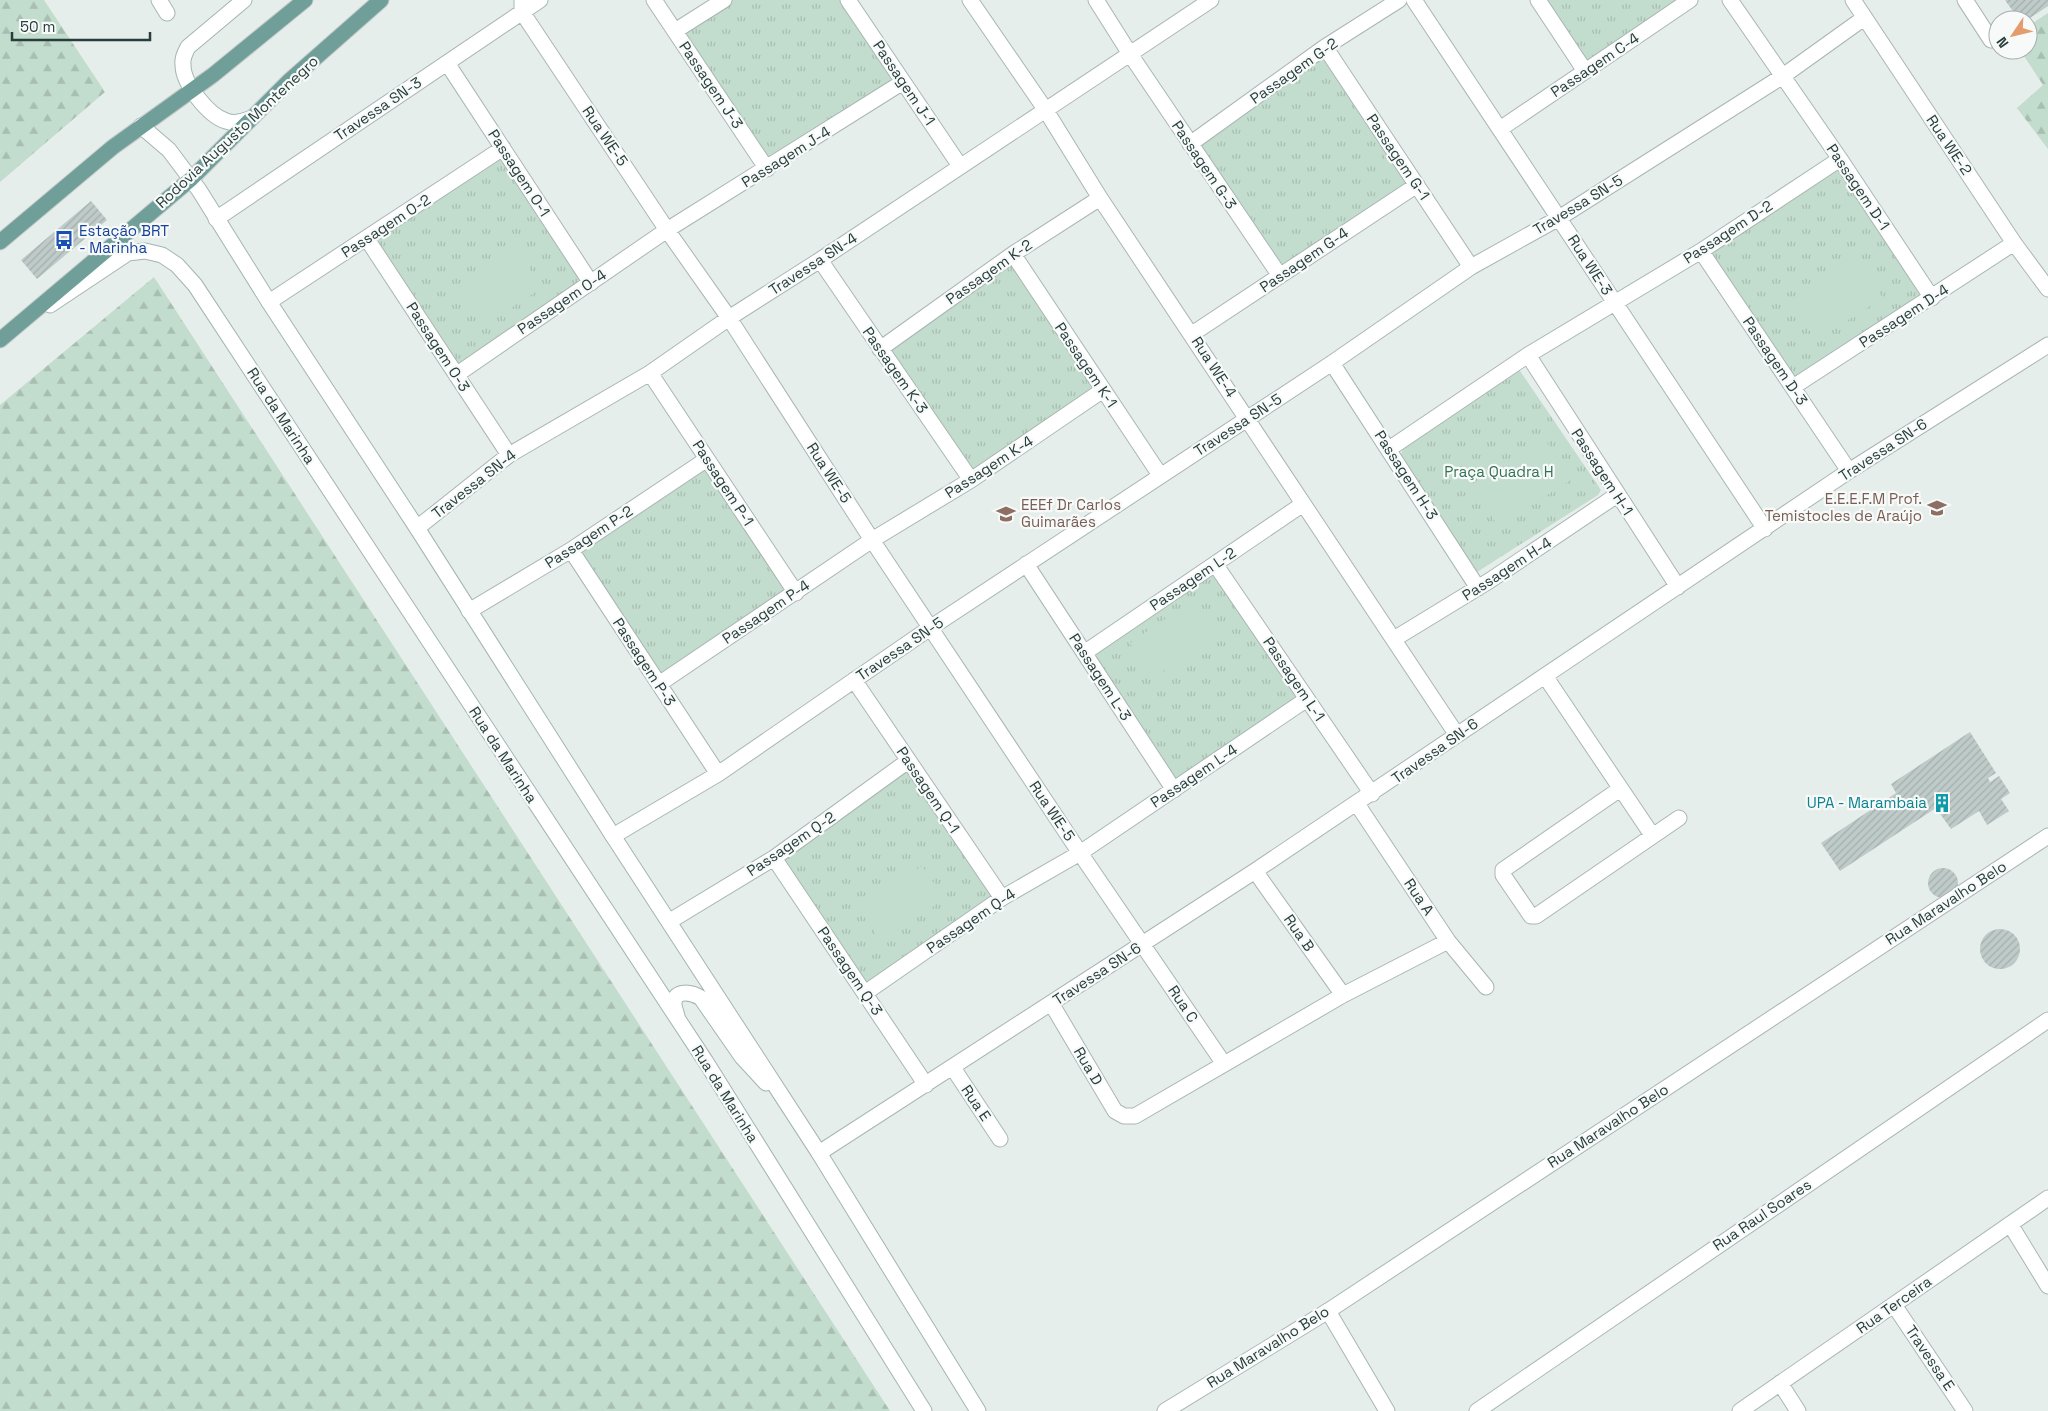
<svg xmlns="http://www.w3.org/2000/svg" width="2048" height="1411" font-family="'Space Grotesk',sans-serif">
<defs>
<pattern id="grass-tufts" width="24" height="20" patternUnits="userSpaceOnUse" patternTransform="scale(1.25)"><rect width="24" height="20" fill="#c2dccd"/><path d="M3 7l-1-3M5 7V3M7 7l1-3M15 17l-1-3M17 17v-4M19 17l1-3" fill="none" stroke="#a7beb1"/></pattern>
<pattern id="forest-firs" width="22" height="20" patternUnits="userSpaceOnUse" patternTransform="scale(1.25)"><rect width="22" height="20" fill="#c2dccd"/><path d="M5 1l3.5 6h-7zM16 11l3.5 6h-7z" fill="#a7beb1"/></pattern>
<pattern id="building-hatch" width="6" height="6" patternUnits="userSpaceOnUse" patternTransform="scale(1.25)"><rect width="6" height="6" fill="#bfcbc8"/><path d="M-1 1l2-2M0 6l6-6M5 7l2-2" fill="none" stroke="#a4afad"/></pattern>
</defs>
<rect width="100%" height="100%" fill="#e6eeec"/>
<path fill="url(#grass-tufts)" d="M 724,0 L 848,0 L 903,82 L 767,169 L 675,31 Z
M 1538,0 L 1690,0 L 1585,71 Z
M 1325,47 L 1417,185 L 1280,276 L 1190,144 Z
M 503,148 L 591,283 L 456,375 L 367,239 Z
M 1840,159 L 1932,298 L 1793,387 L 1701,251 Z
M 1013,254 L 1103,390 L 971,480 L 880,349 Z
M 1518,368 L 1601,490 L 1598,495 L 1474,574 L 1401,454 L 1406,442 Z
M 707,459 L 796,593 L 659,684 L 571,550 Z
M 1215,564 L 1307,699 L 1174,790 L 1084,653 Z
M 908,761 L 1002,898 L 865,993 L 774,858 Z"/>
<path fill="url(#forest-firs)" d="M 0,0 L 44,0 L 105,92 L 0,182 Z
M 2048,13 L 2048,149 L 2017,108 L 2043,85 L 2020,50 L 2028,50 L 2028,26 Z
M 154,277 L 890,1411 L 0,1411 L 0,405 Z"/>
<path fill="#c2dccd" d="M 515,246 L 542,288 L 486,324 L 460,284 Z
M 1853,255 L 1883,298 L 1816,340 L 1789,301 Z
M 1543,436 L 1571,480 L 1498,526 L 1471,485 Z
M 1193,600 L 1217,633 L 1153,678 L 1130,643 Z
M 922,866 L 945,899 L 880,940 L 859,909 Z"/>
<path fill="url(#building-hatch)" d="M 2005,0 L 2048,0 L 2048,6 L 2027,20 L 2019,20 Z
M 91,201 L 107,220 L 37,279 L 21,260 Z
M 1970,732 L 1996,773 L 1988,778 L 1990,782 L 1999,776 L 2010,793 L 2001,799 L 2009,811 L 1987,825 L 1979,811 L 1951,829 L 1936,808 L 1840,871 L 1821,843 L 1896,793 L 1891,784 Z
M1928 883a15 15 0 1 1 30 0a15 15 0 1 1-30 0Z
M1980 949a20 20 0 1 1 40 0a20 20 0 1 1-40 0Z"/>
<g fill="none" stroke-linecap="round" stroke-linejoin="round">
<g stroke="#a9b6b4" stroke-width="17">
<path id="minor" d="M 159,0 L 167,13
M 522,0 L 522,12 L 667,230 L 729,318 L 872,540 L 1080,853 L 1224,1064
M 654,0 L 767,169
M 848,0 L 960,166
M 970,0 L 1045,109 L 1100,198 L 1457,735
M 1096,0 L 1130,54 L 1280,276
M 1414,0 L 1765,529
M 1538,0 L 1585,71
M 1730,0 L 1840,159 L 1932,298
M 1853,0 L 2014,243 L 2048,289
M 1965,0 L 1991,40
M 675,31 L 724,0
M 1325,47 L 1471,267
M 447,63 L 591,283
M 1500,129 L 1690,0
M 1190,144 L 1325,47 L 1399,0
M 216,219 L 540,0
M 367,239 L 509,455
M 1701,251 L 1849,471
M 1013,254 L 1160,475
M 820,260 L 971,480
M 269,302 L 503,148
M 1192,334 L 1417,185
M 880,349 L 1013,254 L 1100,198
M 1528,355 L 1678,587
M 1332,363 L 1478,588
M 650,373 L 796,593
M 456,375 L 667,230 L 903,82
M 1793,387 L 2014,243
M 1389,449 L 1528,355 L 1701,251 L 1840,159
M 417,528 L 509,455 L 650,373 L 729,318 L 820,260 L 1211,0
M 571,550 L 718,774
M 1026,564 L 1174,790
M 1215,564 L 1372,794
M 469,611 L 571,550 L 707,459
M 1394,639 L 1489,581 L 1617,495
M 1084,653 L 1303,504
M 1545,676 L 1652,835
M 854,680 L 1002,898
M 659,684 L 872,540 L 971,480 L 1103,390
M 1620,789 L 1503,870 L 1503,875 L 1531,916 L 1536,916 L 1679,818
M 1357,804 L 1448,941 L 1486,987
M 613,836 L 718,774 L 930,628 L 1332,363 L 1471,267 L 1559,218 L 1783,76 L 1864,18
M 774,858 L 926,1085
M 1255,871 L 1343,995
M 670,921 L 774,858 L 908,761
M 865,993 L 1002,898 L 1080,853 L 1307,699
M 1051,1003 L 1115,1111 L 1124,1116 L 1135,1116 L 1343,995 L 1448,941
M 953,1068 L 1000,1139
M 819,1153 L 1255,871 L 1849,471 L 2048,345
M 2010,1224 L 2048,1286
M 1894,1305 L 1965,1411
M 1328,1311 L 1387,1411
M 1780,1383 L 1798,1411
M 1477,1411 L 2048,1020
M 1740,1411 L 2048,1198"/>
</g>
<g stroke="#a9b6b4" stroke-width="17">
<path id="tertiary" d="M 1165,1411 L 1328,1311 L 2048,836"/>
</g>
<g stroke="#a3b5b2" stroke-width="17">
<path id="secondary" d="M 244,0 L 188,47 C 185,53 182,58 183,65 C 183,84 209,116 226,121 C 234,124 242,122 249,119
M 141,126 L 169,150 L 199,190 L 269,302 L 417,528 L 613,836 L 819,1153 L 978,1411
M 50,305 L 128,253 L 145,251 L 162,255 L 177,265 L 195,285 L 706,1062 L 924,1411
M 677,1016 C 676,1012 674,1007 674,1004 C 674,988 693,993 701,998 L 742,1057 L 766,1083"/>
</g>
<g stroke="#c3c9c8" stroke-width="17">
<path id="primary" d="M 0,242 L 113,147 L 213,75 L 305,0
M 0,340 L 191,179 L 288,82 L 381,0"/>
</g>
<use href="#minor" stroke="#fff" stroke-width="15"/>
<use href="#tertiary" stroke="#fff" stroke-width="15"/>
<use href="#secondary" stroke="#fff" stroke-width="15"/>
<use href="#primary" stroke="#709f9a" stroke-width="15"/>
</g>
<defs>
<g id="bus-bare" transform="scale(1.5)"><path d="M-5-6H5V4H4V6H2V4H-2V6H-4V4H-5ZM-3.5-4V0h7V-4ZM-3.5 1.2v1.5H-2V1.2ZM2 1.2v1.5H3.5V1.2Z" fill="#1a4fb4" stroke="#f7faf9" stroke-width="2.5" paint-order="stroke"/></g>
<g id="school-bare" transform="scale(1.5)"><path d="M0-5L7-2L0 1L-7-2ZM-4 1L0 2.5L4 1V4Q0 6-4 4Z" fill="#8d6e63" stroke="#f7faf9" stroke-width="2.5" paint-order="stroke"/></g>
<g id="building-bare" transform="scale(1.5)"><path d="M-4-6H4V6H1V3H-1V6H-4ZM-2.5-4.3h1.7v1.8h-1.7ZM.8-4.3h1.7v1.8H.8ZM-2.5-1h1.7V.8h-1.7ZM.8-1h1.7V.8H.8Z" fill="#0f9aa8" stroke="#f7faf9" stroke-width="2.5" paint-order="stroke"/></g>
</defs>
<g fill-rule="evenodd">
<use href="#bus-bare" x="64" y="240"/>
<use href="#school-bare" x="1937" y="508"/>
<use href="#school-bare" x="1006" y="514"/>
<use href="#building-bare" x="1942" y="803"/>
</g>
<g text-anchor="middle" stroke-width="4.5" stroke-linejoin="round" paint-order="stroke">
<g font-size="15" fill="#273e3c" stroke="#f7faf9">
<text transform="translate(1595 65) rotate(-34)" y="5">Passagem C-4</text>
<text transform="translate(1294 71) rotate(-35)" y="5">Passagem G-2</text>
<text transform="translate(904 83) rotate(56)" y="5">Passagem J-1</text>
<text transform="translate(711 85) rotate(56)" y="5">Passagem J-3</text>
<text transform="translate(378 109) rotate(-34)" y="5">Travessa SN-3</text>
<text transform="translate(237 132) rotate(-43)" y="5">Rodovia Augusto Montenegro</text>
<text transform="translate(605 136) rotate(56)" y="5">Rua WE-5</text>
<text transform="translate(1949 145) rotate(56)" y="5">Rua WE-2</text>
<text transform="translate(786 157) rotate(-32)" y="5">Passagem J-4</text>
<text transform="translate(1398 157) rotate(56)" y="5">Passagem G-1</text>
<text transform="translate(1204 165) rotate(56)" y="5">Passagem G-3</text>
<text transform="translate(519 173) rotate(57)" y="5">Passagem O-1</text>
<text transform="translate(1858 187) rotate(56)" y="5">Passagem D-1</text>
<text transform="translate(1578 205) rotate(-31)" y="5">Travessa SN-5</text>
<text transform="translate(386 226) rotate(-33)" y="5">Passagem O-2</text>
<text transform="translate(1728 232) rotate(-33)" y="5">Passagem D-2</text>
<text transform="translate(1304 260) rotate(-34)" y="5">Passagem G-4</text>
<text transform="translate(813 264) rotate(-33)" y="5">Travessa SN-4</text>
<text transform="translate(1590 265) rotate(57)" y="5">Rua WE-3</text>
<text transform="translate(989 272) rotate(-35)" y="5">Passagem K-2</text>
<text transform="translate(562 302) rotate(-34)" y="5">Passagem O-4</text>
<text transform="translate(1904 316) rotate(-33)" y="5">Passagem D-4</text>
<text transform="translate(438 347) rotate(57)" y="5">Passagem O-3</text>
<text transform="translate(1775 361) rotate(56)" y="5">Passagem D-3</text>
<text transform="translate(1086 365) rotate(56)" y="5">Passagem K-1</text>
<text transform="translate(1214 367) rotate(57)" y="5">Rua WE-4</text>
<text transform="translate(895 370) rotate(55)" y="5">Passagem K-3</text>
<text transform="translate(281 416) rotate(57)" y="5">Rua da Marinha</text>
<text transform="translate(1238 425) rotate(-33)" y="5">Travessa SN-5</text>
<text transform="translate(1883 450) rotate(-33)" y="5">Travessa SN-6</text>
<text transform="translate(989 467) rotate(-33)" y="5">Passagem K-4</text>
<text transform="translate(1602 472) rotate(57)" y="5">Passagem H-1</text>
<text transform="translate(829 473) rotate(57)" y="5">Rua WE-5</text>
<text transform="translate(1406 475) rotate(57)" y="5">Passagem H-3</text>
<text transform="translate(723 483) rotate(57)" y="5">Passagem P-1</text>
<text transform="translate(474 484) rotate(-38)" y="5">Travessa SN-4</text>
<text transform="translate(589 537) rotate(-33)" y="5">Passagem P-2</text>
<text transform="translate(1507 569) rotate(-33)" y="5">Passagem H-4</text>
<text transform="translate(1193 579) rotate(-34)" y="5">Passagem L-2</text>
<text transform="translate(766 612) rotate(-34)" y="5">Passagem P-4</text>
<text transform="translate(900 649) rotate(-34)" y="5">Travessa SN-5</text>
<text transform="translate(644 662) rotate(57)" y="5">Passagem P-3</text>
<text transform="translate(1100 677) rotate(57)" y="5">Passagem L-3</text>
<text transform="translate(1294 679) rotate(56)" y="5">Passagem L-1</text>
<text transform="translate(1435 751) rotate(-35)" y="5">Travessa SN-6</text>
<text transform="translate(503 755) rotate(57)" y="5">Rua da Marinha</text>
<text transform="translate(1194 776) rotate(-34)" y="5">Passagem L-4</text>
<text transform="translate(928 790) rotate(56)" y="5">Passagem Q-1</text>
<text transform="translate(1052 811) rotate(56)" y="5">Rua WE-5</text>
<text transform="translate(791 844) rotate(-34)" y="5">Passagem Q-2</text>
<text transform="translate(1419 897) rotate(56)" y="5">Rua A</text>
<text transform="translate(1946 903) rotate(-33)" y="5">Rua Maravalho Belo</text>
<text transform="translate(971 921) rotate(-34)" y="5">Passagem Q-4</text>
<text transform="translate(1299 933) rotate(55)" y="5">Rua B</text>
<text transform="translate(850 971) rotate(56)" y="5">Passagem Q-3</text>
<text transform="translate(1097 974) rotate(-33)" y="5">Travessa SN-6</text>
<text transform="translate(1183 1004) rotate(56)" y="5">Rua C</text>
<text transform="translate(1088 1066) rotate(59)" y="5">Rua D</text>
<text transform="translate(725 1094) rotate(58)" y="5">Rua da Marinha</text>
<text transform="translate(976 1103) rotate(56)" y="5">Rua E</text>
<text transform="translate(1608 1126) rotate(-33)" y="5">Rua Maravalho Belo</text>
<text transform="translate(1762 1215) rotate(-34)" y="5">Rua Raul Soares</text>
<text transform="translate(1894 1305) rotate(-35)" y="5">Rua Terceira</text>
<text transform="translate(1268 1347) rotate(-32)" y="5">Rua Maravalho Belo</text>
<text transform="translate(1930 1358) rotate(56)" y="5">Travessa E</text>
</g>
<g font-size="15" fill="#164399" stroke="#f7faf9" text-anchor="start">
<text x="79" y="236">Estação BRT<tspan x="79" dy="17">- Marinha</tspan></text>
</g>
<g font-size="15" fill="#357255" stroke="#f7faf9">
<text x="1499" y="477">Praça Quadra H</text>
</g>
<g font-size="15" fill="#785e54" stroke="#f7faf9" text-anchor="end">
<text x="1922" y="504">E.E.E.F.M Prof.<tspan x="1922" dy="17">Temistocles de Araújo</tspan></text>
<text x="1021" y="510" text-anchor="start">EEEf Dr Carlos<tspan x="1021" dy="17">Guimarães</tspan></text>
</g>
<g font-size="15" fill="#0d838f" stroke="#f7faf9" text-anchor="end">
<text x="1927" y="808">UPA - Marambaia</text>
</g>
</g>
<g transform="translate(2013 35) rotate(235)"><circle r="24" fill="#f7faf9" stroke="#a4afad"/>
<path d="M0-4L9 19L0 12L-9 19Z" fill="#e59c6d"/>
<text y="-8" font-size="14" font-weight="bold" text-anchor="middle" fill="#273e3c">N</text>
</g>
<path d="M12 32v8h138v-8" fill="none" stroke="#273e3c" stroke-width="2.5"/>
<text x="20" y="32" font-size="15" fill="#273e3c" stroke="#f7faf9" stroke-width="4" paint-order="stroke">50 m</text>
</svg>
